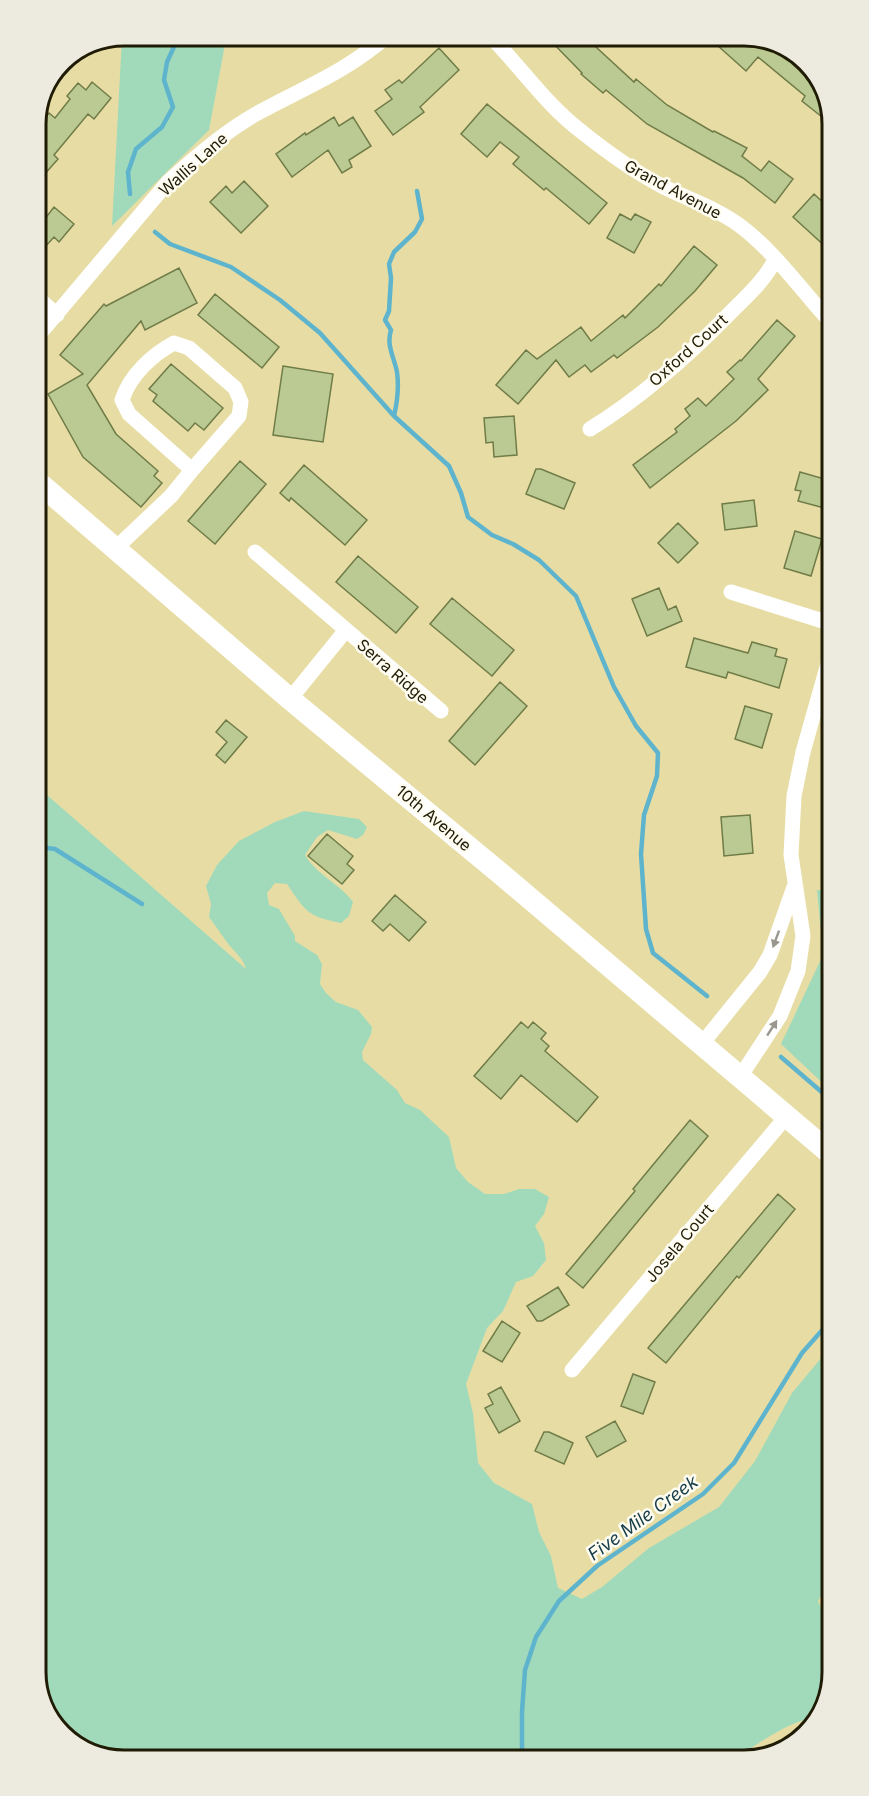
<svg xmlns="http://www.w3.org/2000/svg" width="869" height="1796" font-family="Inter,sans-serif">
<rect width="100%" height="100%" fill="#e7dda4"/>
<path fill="#a1daba" d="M 124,36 L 222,36 L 224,50 L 209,130 L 112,226 L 122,37 Z
M 39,788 L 246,969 C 244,960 236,953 229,945 C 222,936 216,926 209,917 L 211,904 L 206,886 L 217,865 L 239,841 L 275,822 L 304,811 L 359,819 L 367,827 L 363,835 L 357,839 L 328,830 L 317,837 L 305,855 C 316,874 340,884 353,902 L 349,916 L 341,923 C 307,916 306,912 287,884 L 275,883 L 267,893 L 269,905 L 279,909 L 295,936 L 295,941 L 317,955 L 322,964 L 320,984 L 326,993 L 336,1002 L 358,1010 L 372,1027 L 371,1034 L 362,1052 L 363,1060 L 397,1090 L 405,1103 L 420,1110 L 449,1137 L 456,1168 L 468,1182 L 485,1194 L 504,1194 L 519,1189 L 535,1189 L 549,1197 L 544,1214 L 535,1226 L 544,1243 L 546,1260 L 533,1276 L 516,1282 L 503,1311 L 487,1328 L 466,1384 L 473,1413 L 478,1463 L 494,1483 L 532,1504 L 539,1532 L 551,1556 L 558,1588 L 582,1599 L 602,1587 L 649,1548 L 719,1507 L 755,1461 L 792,1393 L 832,1345 L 833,1584 L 824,1590 L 818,1601 L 825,1617 L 833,1620 L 833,1672 L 819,1717 C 795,1718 762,1741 742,1754 L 119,1760 L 71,1742 L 43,1705 Z
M 817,890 L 830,891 L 831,1091 L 781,1044 L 823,955 Z"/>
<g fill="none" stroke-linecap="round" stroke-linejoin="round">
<path stroke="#5fb4cd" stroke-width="4.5" d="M 130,194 L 128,172 L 136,149 L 162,127 L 173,107 L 164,80 L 167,62 L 179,36
M 155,232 L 170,244 L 231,267 L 280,300 L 320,333 L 394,416 L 449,466 L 461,493 L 468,517 L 492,535 L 513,544 L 539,560 L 576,596 L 614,687 L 636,726 L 658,753 L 657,776 L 644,815 L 641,854 L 646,929 L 653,953 L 707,996
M 394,416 C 397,403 399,386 397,372 C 394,357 386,345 391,330 L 385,320 L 389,311 L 391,278 L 389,264 L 394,252 L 415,232 L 422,219 L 417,191
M 39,847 L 55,849 L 142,904
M 781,1057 L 831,1100
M 522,1756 L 522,1712 L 525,1670 L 536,1637 L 559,1601 L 597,1566 L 703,1494 L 734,1463 L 802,1353 L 832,1319"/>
</g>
<path fill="#bbc992" stroke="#707c48" stroke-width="1.5" d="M 546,36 L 584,36 L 634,82 L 636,79 L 667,105 L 713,132 L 714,131 L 747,148 L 742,156 L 761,171 L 769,161 L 793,179 L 775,203 L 743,178 L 647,124 L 606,90 L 603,93 L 581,74 L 582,73 Z
M 707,36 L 751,36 L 788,50 L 808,67 L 826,91 L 827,121 L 802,101 L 805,96 L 758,57 L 746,71 Z
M 439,48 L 459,70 L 420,107 L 424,112 L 393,135 L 375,111 L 392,99 L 385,90 L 399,80 L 402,83 Z
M 92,82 L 111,98 L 94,119 L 88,114 L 54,155 L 58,159 L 36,184 L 36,129 L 49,113 L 55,118 L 70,99 L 67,96 L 78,83 L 86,90 Z
M 487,104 L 607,203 L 589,224 L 546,188 L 544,190 L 513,164 L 519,157 L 500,142 L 487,157 L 461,134 Z
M 334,117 L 339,126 L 353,117 L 371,146 L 349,160 L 352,167 L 342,173 L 328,150 L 292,177 L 276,154 L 305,133 L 306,135 Z
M 244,181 L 268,206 L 241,233 L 210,202 L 226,186 L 232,193 Z
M 814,194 L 827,206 L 827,248 L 793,217 Z
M 54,207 L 74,224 L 59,242 L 54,237 L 44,248 L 37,242 L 37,229 Z
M 620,214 L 631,220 L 635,214 L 651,222 L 634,253 L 607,238 Z
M 694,246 L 717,265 L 695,291 L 658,327 L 617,358 L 614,355 L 591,372 L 585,365 L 569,377 L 556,360 L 518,404 L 496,385 L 526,350 L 537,359 L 581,327 L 591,341 L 623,315 L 625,318 L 659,284 L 661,286 Z
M 179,268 L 197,303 L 145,330 L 141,321 L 87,385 L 116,434 L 158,471 L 154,476 L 162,483 L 141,507 L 83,457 L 48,394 L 83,374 L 60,355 L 104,304 L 106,306 Z
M 215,294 L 279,347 L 262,368 L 198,315 Z
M 777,320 L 795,336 L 758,379 L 768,390 L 736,421 L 650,488 L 633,465 L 677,432 L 675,429 L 690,416 L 685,409 L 698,398 L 706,406 L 734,379 L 727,372 L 740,360 L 741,361 Z
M 171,364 L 223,408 L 204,430 L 195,423 L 188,431 L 153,401 L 157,395 L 149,389 Z
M 283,366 L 333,374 L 323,442 L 273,435 Z
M 514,416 L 517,455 L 494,457 L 493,442 L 486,443 L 484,418 Z
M 240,461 L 266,484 L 215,544 L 188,521 Z
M 304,465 L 367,520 L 345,545 L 291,498 L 289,501 L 280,493 Z
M 536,469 L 541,469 L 575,483 L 564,509 L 526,494 Z
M 800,472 L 828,480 L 828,509 L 798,501 L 801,491 L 795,490 Z
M 754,500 L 757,526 L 725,530 L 722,504 Z
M 678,523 L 698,543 L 678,563 L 658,543 Z
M 795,531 L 822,539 L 811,576 L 784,568 Z
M 358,556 L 418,607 L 396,633 L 336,582 Z
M 659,588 L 668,610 L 676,606 L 682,621 L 647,636 L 632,599 Z
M 452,598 L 514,650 L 492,676 L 430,624 Z
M 694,638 L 748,653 L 752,642 L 777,649 L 775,656 L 787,659 L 779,688 L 728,672 L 726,678 L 686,667 Z
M 500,682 L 527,706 L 475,765 L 449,741 Z
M 745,706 L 772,714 L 762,748 L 735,739 Z
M 226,720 L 247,737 L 225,763 L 216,755 L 227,742 L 216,732 Z
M 750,815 L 753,853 L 724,856 L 721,817 Z
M 327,834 L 353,856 L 347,864 L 354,870 L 342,884 L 308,856 Z
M 395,895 L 426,922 L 409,941 L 390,924 L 383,931 L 372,921 Z
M 521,1022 L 528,1028 L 533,1022 L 546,1033 L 541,1039 L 549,1046 L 545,1051 L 598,1097 L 577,1122 L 521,1075 L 501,1099 L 474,1076 Z
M 690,1120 L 708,1136 L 583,1288 L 566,1274 L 635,1191 L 633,1189 Z
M 778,1194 L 795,1209 L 739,1278 L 737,1276 L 666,1363 L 648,1348 Z
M 558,1287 L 569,1305 L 542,1321 L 537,1321 L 527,1306 Z
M 502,1321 L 520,1333 L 502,1362 L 483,1351 Z
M 633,1374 L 655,1382 L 643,1414 L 621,1406 Z
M 501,1387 L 520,1421 L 499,1433 L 485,1408 L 493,1404 L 488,1394 Z
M 615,1421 L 626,1441 L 597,1457 L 586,1437 Z
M 544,1432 L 549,1432 L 573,1443 L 564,1464 L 535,1451 Z"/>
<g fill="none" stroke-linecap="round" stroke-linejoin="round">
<path stroke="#fff" stroke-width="15" d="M 490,36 C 521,67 546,105 582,132 C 607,152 633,171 662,186 C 687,199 716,208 739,225 C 773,250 799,287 827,318
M 37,297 L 57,315
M 37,337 L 168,182 C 195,157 224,132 256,114 C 303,88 346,72 387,36
M 174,343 L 189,348 L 235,388 L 241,402 L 239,416 L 192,470 L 129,414 L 122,400 C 130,375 152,355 174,343 Z
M 590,429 C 642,397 689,355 731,312 C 747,296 764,281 775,260
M 116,548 L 171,496 L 192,470
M 255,552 L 441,711
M 731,592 L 829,623
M 290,699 L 346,630
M 701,1045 L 760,972 L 770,955 L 794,887
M 740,1077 L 780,1016 L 798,971 L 803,936 L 791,855 L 794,796 L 803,752 L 829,660
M 572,1370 L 786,1117"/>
<path stroke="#fff" stroke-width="22" d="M 38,482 L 290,699 L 501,874 L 831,1154"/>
</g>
<defs><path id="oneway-solid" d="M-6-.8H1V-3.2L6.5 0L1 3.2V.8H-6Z" transform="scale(1.5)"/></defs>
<g fill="#9a988e">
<use href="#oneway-solid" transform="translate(776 939) rotate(110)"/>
<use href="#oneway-solid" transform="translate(772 1028) rotate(-57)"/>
</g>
<g text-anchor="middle" stroke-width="5" stroke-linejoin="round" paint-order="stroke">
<g font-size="16" fill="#1f1b05" stroke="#fffdf2">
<text transform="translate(193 164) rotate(-42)" y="6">Wallis Lane</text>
<text transform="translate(673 189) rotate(28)" y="6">Grand Avenue</text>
<text transform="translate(688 350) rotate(-42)" y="6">Oxford Court</text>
<text transform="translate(393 671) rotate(41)" y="6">Serra Ridge</text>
<text transform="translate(434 818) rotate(40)" y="6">10th Avenue</text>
<text transform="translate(679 1243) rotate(-50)" y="6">Josela Court</text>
</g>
<g font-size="18" font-style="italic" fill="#173e4a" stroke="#fffdf2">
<text transform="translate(643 1518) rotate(-36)" y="6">Five Mile Creek</text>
</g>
</g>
<path d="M0 0H869V1796H0ZM124 46H744A78 78 0 0 1 822 124V1672A78 78 0 0 1 744 1750H124A78 78 0 0 1 46 1672V124A78 78 0 0 1 124 46Z" fill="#edebdf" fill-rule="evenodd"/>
<path fill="none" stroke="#1f1b05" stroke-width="3" d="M124 46H744A78 78 0 0 1 822 124V1672A78 78 0 0 1 744 1750H124A78 78 0 0 1 46 1672V124A78 78 0 0 1 124 46Z"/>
</svg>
